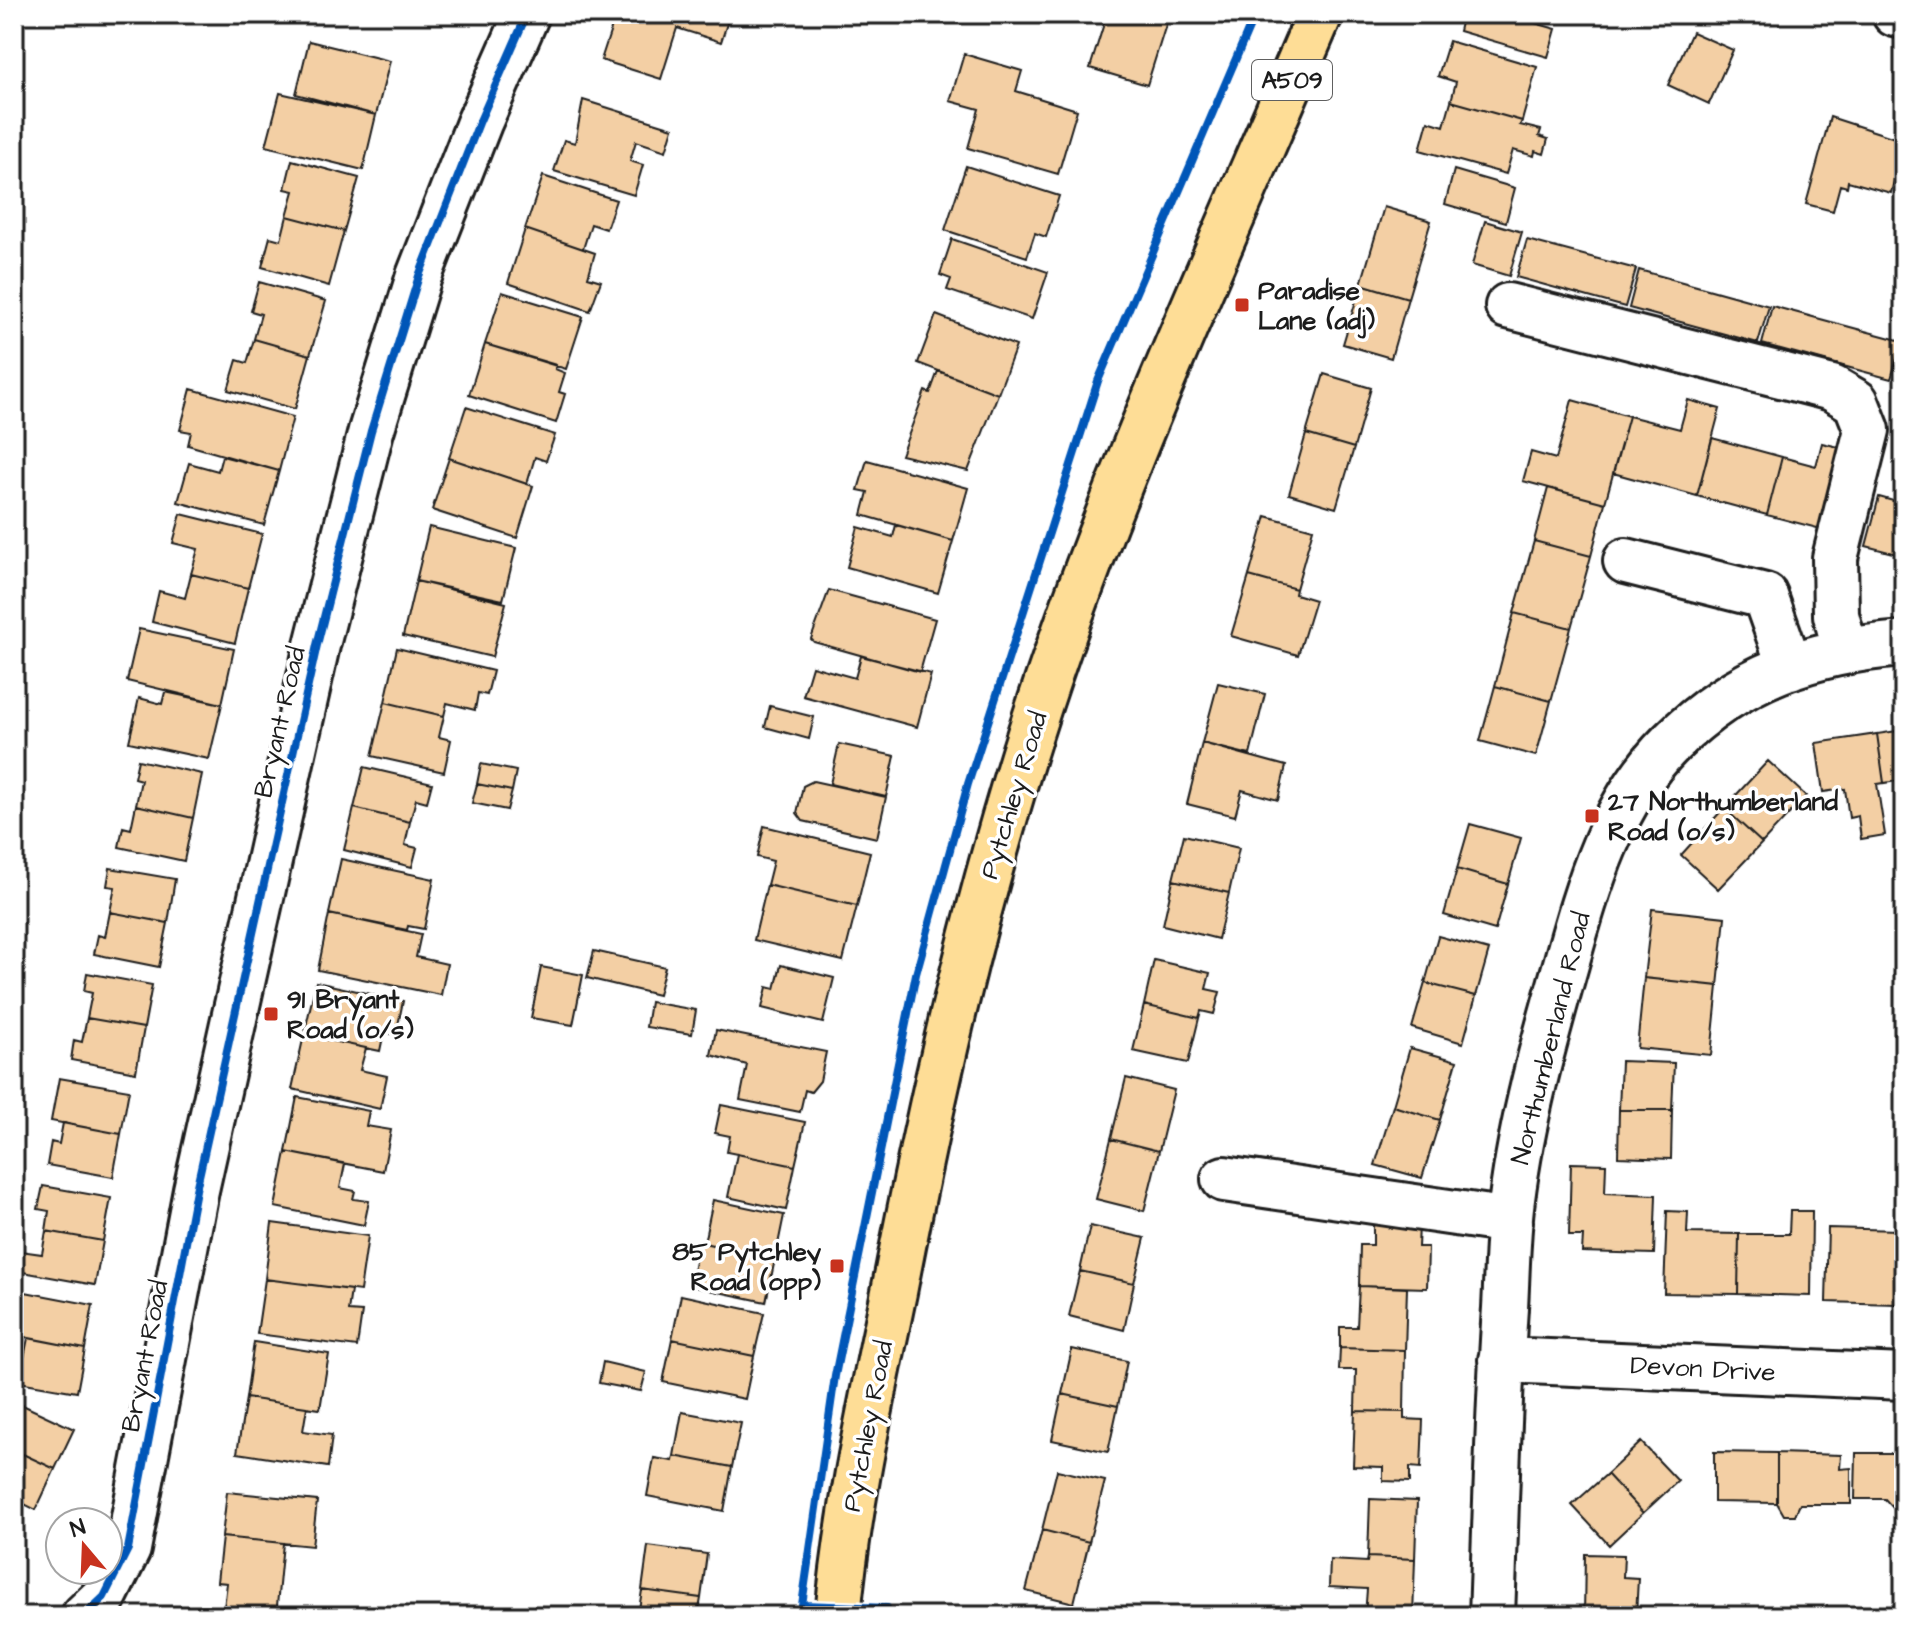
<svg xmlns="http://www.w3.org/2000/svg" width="1918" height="1630" font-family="'Architects Daughter',sans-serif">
<rect width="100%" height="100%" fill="#fff"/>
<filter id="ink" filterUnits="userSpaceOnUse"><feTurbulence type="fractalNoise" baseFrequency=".0125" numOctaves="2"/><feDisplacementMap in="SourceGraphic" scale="16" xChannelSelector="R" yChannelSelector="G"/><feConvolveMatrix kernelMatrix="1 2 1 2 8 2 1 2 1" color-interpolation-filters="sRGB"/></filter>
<g filter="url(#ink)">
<path fill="#f3cfa4" stroke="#1c1c1c" stroke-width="2" d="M 616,14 L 730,14 L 721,42 L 677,28 L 661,79 L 601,60 Z
M 1107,14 L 1169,15 L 1147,85 L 1090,68 Z
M 1463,14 L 1530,14 L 1528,21 L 1556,29 L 1548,57 L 1459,31 Z
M 1692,32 L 1733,50 L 1709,104 L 1668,85 Z
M 309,41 L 390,61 L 376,115 L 296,94 Z
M 1449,41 L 1537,67 L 1522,121 L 1451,101 L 1456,82 L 1438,76 Z
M 964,54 L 1022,71 L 1016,91 L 1077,110 L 1058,174 L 968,148 L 979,109 L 950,101 Z
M 280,93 L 376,115 L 363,170 L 266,146 Z
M 583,100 L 673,128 L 666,151 L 636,141 L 630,161 L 643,165 L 634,195 L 554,171 L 564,140 L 575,143 Z
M 1451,101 L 1522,121 L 1520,125 L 1541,130 L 1539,136 L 1548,139 L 1544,154 L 1535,151 L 1534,156 L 1513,150 L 1506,174 L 1420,150 L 1428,121 L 1444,126 Z
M 1830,117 L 1904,141 L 1891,193 L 1848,181 L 1847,187 L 1840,185 L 1833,211 L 1806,204 Z
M 292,160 L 359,178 L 344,231 L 287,216 L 294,191 L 285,189 Z
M 966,166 L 1059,196 L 1046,237 L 1035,233 L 1027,257 L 945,230 Z
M 1454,170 L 1515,188 L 1506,222 L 1445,204 Z
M 543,176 L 616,200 L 606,229 L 591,224 L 583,249 L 525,229 Z
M 1384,207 L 1431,221 L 1408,298 L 1361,284 Z
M 287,216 L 344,231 L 329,286 L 262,267 L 270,237 L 281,240 Z
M 1485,221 L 1522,232 L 1509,276 L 1472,265 Z
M 525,229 L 595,253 L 588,277 L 601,281 L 590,311 L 508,283 Z
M 952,239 L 1048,272 L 1032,319 L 947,290 L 951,279 L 940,275 Z
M 1527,240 L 1636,269 L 1625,307 L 1516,277 Z
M 1639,270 L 1769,306 L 1758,343 L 1629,308 Z
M 259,282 L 326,301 L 310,355 L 254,339 L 261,314 L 251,311 Z
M 1361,284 L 1408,298 L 1391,358 L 1343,344 Z
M 502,292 L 583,317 L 566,369 L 485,344 Z
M 1772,306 L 1902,341 L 1891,379 L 1762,344 Z
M 936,315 L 1016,346 L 998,394 L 918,363 Z
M 254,339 L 310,355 L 295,409 L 228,390 L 237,360 L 247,363 Z
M 485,344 L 556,365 L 555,369 L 565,373 L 559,392 L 565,394 L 556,423 L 469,395 Z
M 938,371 L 998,394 L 968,471 L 901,455 L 925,391 L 930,393 Z
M 1324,374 L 1371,388 L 1354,448 L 1306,434 Z
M 191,389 L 293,417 L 279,471 L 188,445 L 191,432 L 180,430 Z
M 1572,400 L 1629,416 L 1605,503 L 1523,481 L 1531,452 L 1556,459 Z
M 1688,400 L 1720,409 L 1697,496 L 1613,473 L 1629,416 L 1680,429 Z
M 466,407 L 555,435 L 546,461 L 535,457 L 527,484 L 449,458 Z
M 1306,434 L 1354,448 L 1336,508 L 1289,494 Z
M 1712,438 L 1782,457 L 1767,515 L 1697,496 Z
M 1822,443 L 1847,449 L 1825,530 L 1767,515 L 1782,457 L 1816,466 Z
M 222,456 L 279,471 L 264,525 L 178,502 L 189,463 L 218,471 Z
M 449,458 L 533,486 L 517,538 L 432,510 Z
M 867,460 L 968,488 L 953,541 L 862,515 L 868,492 L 858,490 Z
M 1548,488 L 1605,503 L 1591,556 L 1534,541 Z
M 1879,497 L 1904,504 L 1904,556 L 1866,546 Z
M 181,514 L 262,534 L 248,588 L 191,574 L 198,549 L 173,543 Z
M 1266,516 L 1313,529 L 1296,589 L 1249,576 Z
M 896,525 L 953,541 L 938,593 L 847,567 L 858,527 L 893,537 Z
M 429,527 L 516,548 L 503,600 L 416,581 Z
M 1534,541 L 1591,556 L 1571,628 L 1514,613 Z
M 191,574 L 248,588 L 235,643 L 152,622 L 159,591 L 185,598 Z
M 1249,576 L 1296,589 L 1295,594 L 1315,600 L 1298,655 L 1231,636 Z
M 416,581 L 506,603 L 492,657 L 403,636 Z
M 829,590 L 935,619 L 920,672 L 814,642 L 811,639 Z
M 1514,613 L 1571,628 L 1551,701 L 1495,686 Z
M 139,629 L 234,649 L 222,704 L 127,681 Z
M 397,648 L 493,671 L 487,695 L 478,693 L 475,710 L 447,703 L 444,716 L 385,702 Z
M 861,656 L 931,674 L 917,727 L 803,696 L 812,666 L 855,678 Z
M 1218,683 L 1265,694 L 1250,755 L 1202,743 Z
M 1495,686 L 1551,701 L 1536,756 L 1480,741 Z
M 165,692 L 222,704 L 209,759 L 129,742 L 139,698 L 162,704 Z
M 385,702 L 444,716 L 439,737 L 451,740 L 444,772 L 372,756 Z
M 770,706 L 814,717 L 809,739 L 765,727 Z
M 1904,730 L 1904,780 L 1884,783 L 1877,734 Z
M 1877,734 L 1884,783 L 1877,784 L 1885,835 L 1861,839 L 1858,816 L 1849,818 L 1845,789 L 1823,792 L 1816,743 Z
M 1202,743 L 1286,766 L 1278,800 L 1242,790 L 1235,816 L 1187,804 Z
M 839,744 L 895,756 L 886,797 L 830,784 Z
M 138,760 L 202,774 L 193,818 L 136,805 L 141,780 L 134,778 Z
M 1768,761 L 1806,796 L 1762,843 L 1724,808 Z
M 481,764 L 516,771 L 512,791 L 477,784 Z
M 364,767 L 432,783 L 427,802 L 416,799 L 410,822 L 354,808 Z
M 813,781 L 886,797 L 877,838 L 803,821 L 797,813 L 803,786 Z
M 477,784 L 512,791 L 507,810 L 472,803 Z
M 136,805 L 193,818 L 184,861 L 119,847 L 123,827 L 131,829 Z
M 354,808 L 410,822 L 405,845 L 417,848 L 412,867 L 344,850 Z
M 1724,808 L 1762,843 L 1718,889 L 1681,855 Z
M 1470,824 L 1521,838 L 1508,884 L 1457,869 Z
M 764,826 L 870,852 L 857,906 L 767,885 L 773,861 L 757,857 Z
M 1184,835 L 1239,848 L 1229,893 L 1173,880 Z
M 341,859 L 434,879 L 424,929 L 408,926 L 407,930 L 329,914 Z
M 110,868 L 175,879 L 168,923 L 110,912 L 115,887 L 107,886 Z
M 1457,869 L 1508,884 L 1495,930 L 1444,915 Z
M 1173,880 L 1229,893 L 1218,939 L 1163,925 Z
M 767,885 L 857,906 L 843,961 L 754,940 Z
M 1652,909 L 1725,917 L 1718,986 L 1644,978 Z
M 110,912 L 168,923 L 159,967 L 94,954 L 98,935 L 105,937 Z
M 329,914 L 421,934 L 416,957 L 447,964 L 441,995 L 318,970 Z
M 1438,936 L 1489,950 L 1476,996 L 1425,983 Z
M 594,951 L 665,967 L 658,995 L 587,978 Z
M 1154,960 L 1210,973 L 1206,989 L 1220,992 L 1214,1014 L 1201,1011 L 1199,1018 L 1144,1005 Z
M 781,965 L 834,978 L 823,1023 L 762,1008 L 767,987 L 775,989 Z
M 541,967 L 583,975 L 573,1025 L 531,1018 Z
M 87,973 L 152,985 L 144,1028 L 87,1018 L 92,993 L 84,991 Z
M 1644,978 L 1718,986 L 1711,1055 L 1637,1048 Z
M 316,982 L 403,1001 L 396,1035 L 384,1032 L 380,1051 L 304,1035 Z
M 1425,983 L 1476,996 L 1463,1043 L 1412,1028 Z
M 650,1002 L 696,1010 L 692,1034 L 646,1027 Z
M 1144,1005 L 1199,1018 L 1188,1063 L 1133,1051 Z
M 87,1018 L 144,1028 L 136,1072 L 71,1060 L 74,1040 L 82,1042 Z
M 716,1030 L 826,1052 L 820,1081 L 811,1092 L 805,1090 L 800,1112 L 740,1100 L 747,1065 L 711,1055 Z
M 304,1035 L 366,1048 L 360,1070 L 387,1076 L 380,1109 L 292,1089 Z
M 1410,1048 L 1457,1061 L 1440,1120 L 1393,1106 Z
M 1621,1061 L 1674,1063 L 1672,1110 L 1619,1110 Z
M 59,1078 L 129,1090 L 121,1134 L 51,1121 Z
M 1126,1078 L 1174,1090 L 1159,1151 L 1111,1139 Z
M 297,1097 L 369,1111 L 366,1126 L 391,1130 L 383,1171 L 286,1152 Z
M 721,1105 L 805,1122 L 795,1166 L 727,1152 L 730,1136 L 715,1133 Z
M 1393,1106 L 1440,1120 L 1422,1178 L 1375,1165 Z
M 1619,1110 L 1672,1110 L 1671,1159 L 1618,1157 Z
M 63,1123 L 121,1134 L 113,1177 L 47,1165 L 51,1142 L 59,1144 Z
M 1111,1139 L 1159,1151 L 1144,1211 L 1096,1199 Z
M 286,1152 L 345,1164 L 340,1188 L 355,1191 L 353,1199 L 369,1201 L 364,1225 L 275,1207 Z
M 737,1154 L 795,1166 L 786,1210 L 728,1197 Z
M 1571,1163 L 1606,1164 L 1605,1193 L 1656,1195 L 1654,1254 L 1582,1252 L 1583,1236 L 1569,1236 Z
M 43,1186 L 111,1198 L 103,1241 L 46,1231 L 49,1211 L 38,1209 Z
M 713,1200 L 784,1215 L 775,1259 L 704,1243 Z
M 1667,1211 L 1688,1212 L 1687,1233 L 1739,1234 L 1738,1294 L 1664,1293 Z
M 1790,1211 L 1812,1211 L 1811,1296 L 1738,1294 L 1739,1234 L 1789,1234 Z
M 272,1223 L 368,1236 L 360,1291 L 265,1279 Z
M 1373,1223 L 1419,1225 L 1418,1247 L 1428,1247 L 1427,1288 L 1359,1286 L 1360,1245 L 1373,1245 Z
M 1090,1226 L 1145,1238 L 1134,1283 L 1080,1271 Z
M 1828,1228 L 1898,1230 L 1896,1304 L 1826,1302 Z
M 1898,1230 L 1904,1230 L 1904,1304 L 1896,1304 Z
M 46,1231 L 103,1241 L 95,1285 L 17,1271 L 21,1251 L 42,1254 Z
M 699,1242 L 775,1259 L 766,1302 L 690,1286 Z
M 1080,1271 L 1134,1283 L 1124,1330 L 1069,1316 Z
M 265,1279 L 351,1290 L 348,1311 L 362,1312 L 357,1347 L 257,1334 Z
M 1359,1286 L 1407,1288 L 1405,1350 L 1340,1348 L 1340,1327 L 1357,1327 Z
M 20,1291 L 93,1305 L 85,1349 L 14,1335 Z
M 681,1295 L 764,1313 L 754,1356 L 672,1339 Z
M 28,1338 L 85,1349 L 77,1392 L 19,1382 Z
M 672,1339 L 754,1356 L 745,1399 L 663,1382 Z
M 254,1342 L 329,1354 L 320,1409 L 246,1398 Z
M 1340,1348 L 1405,1350 L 1404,1412 L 1355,1411 L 1356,1370 L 1339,1370 Z
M 1072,1349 L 1127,1361 L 1118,1406 L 1062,1394 Z
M 603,1362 L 646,1372 L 641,1391 L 599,1383 Z
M 1062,1394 L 1118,1406 L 1108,1452 L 1052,1440 Z
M 246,1398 L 307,1407 L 303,1431 L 332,1435 L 328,1467 L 237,1453 Z
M 14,1401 L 74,1429 L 55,1469 L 14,1450 Z
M 1355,1411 L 1404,1412 L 1404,1419 L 1423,1420 L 1421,1468 L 1410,1467 L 1410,1482 L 1383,1481 L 1383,1467 L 1353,1466 Z
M 682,1412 L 741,1423 L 732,1467 L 674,1456 Z
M 1641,1442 L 1678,1481 L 1643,1513 L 1607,1474 Z
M 14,1450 L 55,1469 L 36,1510 L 14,1499 Z
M 1714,1452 L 1777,1453 L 1777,1503 L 1714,1502 Z
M 1777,1453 L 1841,1455 L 1840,1469 L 1851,1468 L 1851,1504 L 1800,1504 L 1795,1515 L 1784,1515 L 1777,1503 Z
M 1856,1453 L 1904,1453 L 1904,1520 L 1885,1499 L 1855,1499 Z
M 674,1456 L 732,1467 L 724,1511 L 647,1496 L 654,1458 L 673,1461 Z
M 1057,1470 L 1105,1481 L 1089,1542 L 1042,1530 Z
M 1607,1474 L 1643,1513 L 1609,1545 L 1572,1505 Z
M 227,1492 L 317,1501 L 312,1546 L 222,1537 Z
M 1370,1499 L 1417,1501 L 1415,1559 L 1368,1557 Z
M 1042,1530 L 1089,1542 L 1074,1603 L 1026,1591 Z
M 222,1537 L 283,1543 L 276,1616 L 250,1616 L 224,1608 L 227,1583 L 217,1582 Z
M 648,1546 L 707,1554 L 701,1598 L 642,1590 Z
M 1585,1554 L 1624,1555 L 1623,1577 L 1638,1578 L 1636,1616 L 1584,1616 Z
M 1368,1557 L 1415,1559 L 1413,1616 L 1365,1616 L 1367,1589 L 1329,1587 L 1330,1560 L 1367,1562 Z
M 642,1590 L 701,1598 L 698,1616 L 638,1616 Z"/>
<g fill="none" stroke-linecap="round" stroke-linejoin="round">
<g stroke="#1c1c1c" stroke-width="50">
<path id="minor" d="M 1895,14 L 1904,16
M 1508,306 L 1832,388 L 1856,402 L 1867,430 L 1835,558 L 1836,615 L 1845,649
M 1626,561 L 1765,596 L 1790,667
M 1224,1179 L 1510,1221
M 1501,1360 L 1904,1377
M 84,1616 L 104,1597 L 128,1549 L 196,1190 L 317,645 L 371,431 L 419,276 L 479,123 L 527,14
M 1492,1616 C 1496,1513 1498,1410 1505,1308 C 1507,1272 1507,1235 1512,1199 C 1522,1120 1544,1041 1566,964 C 1588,885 1611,803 1671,743 C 1738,676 1812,651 1904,644"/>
</g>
<g stroke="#1c1c1c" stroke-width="50">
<path id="major" d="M 838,1616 C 848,1507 872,1399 894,1292 C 930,1104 972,917 1030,734 C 1108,488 1219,251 1320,14"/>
</g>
<use href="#minor" stroke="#fff" stroke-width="44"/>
<use href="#major" stroke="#fedd96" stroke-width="44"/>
<g stroke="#fff" stroke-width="13">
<path id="cycleway" d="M 84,1616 L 104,1597 L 128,1549 L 196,1190 L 317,645 L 371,431 L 419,276 L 479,123 L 527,14
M 887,1616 L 887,1608 L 802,1605 L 835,1376 L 916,974 L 968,784 L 1098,381 L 1255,14"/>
</g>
<use href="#cycleway" stroke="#0057b8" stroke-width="8"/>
</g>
</g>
<g fill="#c8321e" stroke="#fff" stroke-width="3">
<rect x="1234" y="297" width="16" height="16" rx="4"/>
<rect x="1584" y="808" width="16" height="16" rx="4"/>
<rect x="263" y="1006" width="16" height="16" rx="4"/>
<rect x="829" y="1258" width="16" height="16" rx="4"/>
</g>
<g text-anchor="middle" stroke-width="7" stroke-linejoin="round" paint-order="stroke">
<rect fill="#fff" stroke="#606060" stroke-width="2" x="1252" y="60" width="80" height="40" rx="6"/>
<g font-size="24" font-weight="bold" fill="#1c1c1c">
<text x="1292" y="88">A509</text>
</g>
<g font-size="26" font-weight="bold" fill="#1c1c1c" stroke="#fff" text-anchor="start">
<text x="1258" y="299">Paradise<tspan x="1258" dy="30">Lane (adj)</tspan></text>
<text x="1608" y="810">27 Northumberland<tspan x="1608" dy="30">Road (o/s)</tspan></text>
<text x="287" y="1008">91 Bryant<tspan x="287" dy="30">Road (o/s)</tspan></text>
<text x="821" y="1260" text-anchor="end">85 Pytchley<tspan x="821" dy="30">Road (opp)</tspan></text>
</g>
<g font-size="26" fill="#1c1c1c" stroke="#fff">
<text transform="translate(279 722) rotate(-77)" y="9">Bryant Road</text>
<text transform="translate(1013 795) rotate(-73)" y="9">Pytchley Road</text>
<text transform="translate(1550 1038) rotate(-76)" y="9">Northumberland Road</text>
<text transform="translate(144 1356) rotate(-79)" y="9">Bryant Road</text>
<text transform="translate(1703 1368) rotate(3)" y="9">Devon Drive</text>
<text transform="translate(867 1426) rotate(-79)" y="9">Pytchley Road</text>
</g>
</g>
<rect width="1918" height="1630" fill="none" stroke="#fff" stroke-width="48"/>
<rect x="24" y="24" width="1870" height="1582" fill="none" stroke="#1c1c1c" stroke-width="3" filter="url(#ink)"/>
<g transform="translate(84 1546) rotate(341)"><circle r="38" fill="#ffffff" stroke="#a4a4a4" stroke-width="2"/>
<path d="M0-6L14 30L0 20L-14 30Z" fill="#c8321e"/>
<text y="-12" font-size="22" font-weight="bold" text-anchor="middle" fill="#1c1c1c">N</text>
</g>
</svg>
